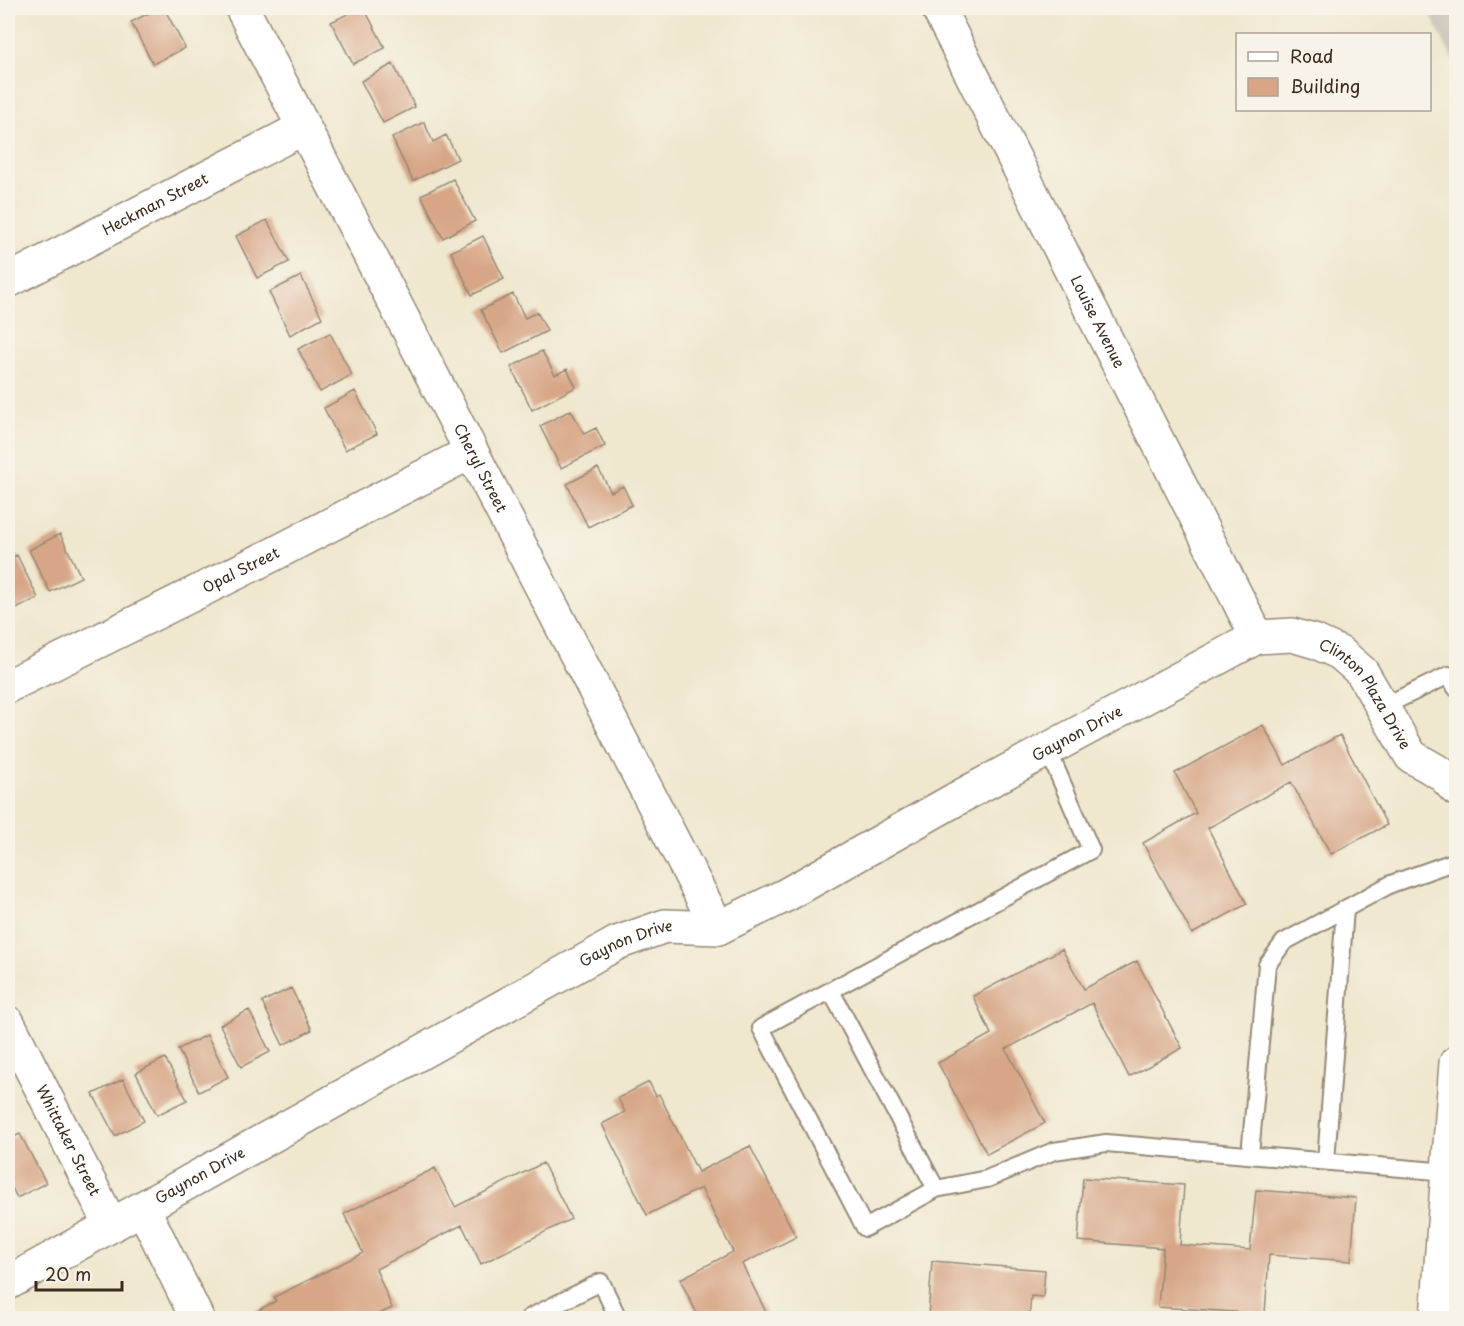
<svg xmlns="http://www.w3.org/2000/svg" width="1464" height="1326" font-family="'Playpen Sans',sans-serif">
<rect width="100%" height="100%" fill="#f7f3e8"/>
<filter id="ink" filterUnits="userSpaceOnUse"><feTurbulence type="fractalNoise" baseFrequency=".0167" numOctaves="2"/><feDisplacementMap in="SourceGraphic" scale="12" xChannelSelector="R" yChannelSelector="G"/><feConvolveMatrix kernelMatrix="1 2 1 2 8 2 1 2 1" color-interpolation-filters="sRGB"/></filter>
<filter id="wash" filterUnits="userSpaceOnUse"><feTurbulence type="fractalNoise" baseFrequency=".008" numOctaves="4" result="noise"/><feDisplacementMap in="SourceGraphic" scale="24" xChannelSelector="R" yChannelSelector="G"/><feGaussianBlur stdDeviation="1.35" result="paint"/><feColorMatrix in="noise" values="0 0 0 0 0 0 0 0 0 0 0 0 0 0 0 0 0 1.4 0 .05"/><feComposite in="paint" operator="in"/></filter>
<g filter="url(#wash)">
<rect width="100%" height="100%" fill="#efe7ce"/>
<path fill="#c9c3b8" d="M 1427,8 L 1456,8 L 1456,66 Z"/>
<g id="blocks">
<path fill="#d7a686" d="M 159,8 L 164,8 L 185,48 L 153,64 L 131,22 Z
M 360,8 L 364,8 L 385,48 L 353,64 L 331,22 Z
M 393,64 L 415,107 L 383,123 L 361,81 Z
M 424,122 L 433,142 L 446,135 L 458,159 L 413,181 L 392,138 Z
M 453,179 L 475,221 L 443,238 L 421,195 Z
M 267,220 L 289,262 L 257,278 L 236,236 Z
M 483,236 L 504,279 L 472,295 L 451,252 Z
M 301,276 L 322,318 L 290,335 L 269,292 Z
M 513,294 L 525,318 L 537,312 L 547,331 L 503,353 L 481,310 Z
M 330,333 L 352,375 L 320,392 L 298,349 Z
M 542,351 L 555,375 L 567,369 L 576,387 L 532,410 L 511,367 Z
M 355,391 L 377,434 L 345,450 L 324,408 Z
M 571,410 L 584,434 L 596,428 L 605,446 L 561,468 L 540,426 Z
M 598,468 L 611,492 L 623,486 L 632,505 L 588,527 L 567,484 Z
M 60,534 L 81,577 L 50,592 L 29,550 Z
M 17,555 L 38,598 L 8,613 L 8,560 Z
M 1263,725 L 1285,765 L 1340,735 L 1387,825 L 1331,854 L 1291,782 L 1208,828 L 1247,904 L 1192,934 L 1143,843 L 1196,813 L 1175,773 Z
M 1062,949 L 1084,989 L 1137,961 L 1182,1048 L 1129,1077 L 1092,1003 L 1006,1049 L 1045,1123 L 987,1154 L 938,1063 L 991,1034 L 973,996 Z
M 291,988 L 312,1030 L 283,1045 L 262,1002 Z
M 249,1010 L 270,1052 L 241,1067 L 220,1025 Z
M 207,1035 L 228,1077 L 199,1092 L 178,1049 Z
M 165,1058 L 187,1100 L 157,1115 L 136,1073 Z
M 123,1079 L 144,1121 L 115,1136 L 93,1094 Z
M 649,1082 L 656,1096 L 659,1094 L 698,1172 L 750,1146 L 796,1237 L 742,1264 L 769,1318 L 699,1318 L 680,1279 L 733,1252 L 701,1188 L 647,1215 L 602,1124 L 625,1112 L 618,1098 Z
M 20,1134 L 46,1183 L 17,1198 L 8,1179 L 8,1140 Z
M 543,1163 L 571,1219 L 481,1264 L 462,1225 L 442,1235 L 376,1269 L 392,1308 L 370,1318 L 255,1318 L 253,1313 L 276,1301 L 274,1297 L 363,1253 L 344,1214 L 435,1168 L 455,1207 Z
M 1083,1178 L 1184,1185 L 1180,1245 L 1250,1250 L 1256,1190 L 1356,1198 L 1351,1261 L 1269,1255 L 1265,1314 L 1158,1307 L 1163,1248 L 1078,1241 Z
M 932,1261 L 1045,1270 L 1043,1297 L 1031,1296 L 1029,1318 L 928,1318 Z"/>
</g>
</g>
<g filter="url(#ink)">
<use href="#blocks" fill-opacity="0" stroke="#958876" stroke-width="1.5"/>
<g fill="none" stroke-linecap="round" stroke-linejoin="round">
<g stroke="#958876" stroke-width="20">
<path id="service" d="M 1382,707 L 1449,675 L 1456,688
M 831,991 L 936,1189 L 865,1228 L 761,1028 L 1091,850 L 1048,750
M 1250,1155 L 1267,965 L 1284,942 L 1391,884 L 1456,861
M 1326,1161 L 1345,909
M 936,1189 L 987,1179 L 1054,1151 L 1106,1143 L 1448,1172
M 529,1318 L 601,1282 L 618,1318"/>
</g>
<g stroke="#958876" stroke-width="36">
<g id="minor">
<path id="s1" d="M 242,8 L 718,928"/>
<path id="s2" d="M 938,8 L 1257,637"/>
<path id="s3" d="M 8,281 L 303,128"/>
<path id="s4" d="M 8,686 L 272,555 L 471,452"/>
<path id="s5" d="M 8,1023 L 111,1225"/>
<path d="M 143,1208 L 197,1318"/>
<path id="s6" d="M 8,1283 L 617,943 L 665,926 L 718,928 L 786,895 L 965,794 L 1257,637 L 1292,635 L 1316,642 L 1340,653 L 1362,672 L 1411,756 L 1442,774 L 1456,789"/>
<path d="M 1437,1318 L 1456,1063"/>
</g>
</g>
<use href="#service" stroke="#fff" stroke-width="16"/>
<use href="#minor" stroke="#fff" stroke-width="33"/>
</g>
</g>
<g text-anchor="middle" stroke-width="6" stroke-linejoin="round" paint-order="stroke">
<g font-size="15" fill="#3b2a1e" stroke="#f7f3e8">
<text dy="5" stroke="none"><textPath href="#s3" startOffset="166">Heckman Street</textPath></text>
<text dy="5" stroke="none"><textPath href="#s2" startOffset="352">Louise Avenue</textPath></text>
<text dy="5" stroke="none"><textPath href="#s1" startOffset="518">Cheryl Street</textPath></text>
<text dy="5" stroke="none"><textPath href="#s4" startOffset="260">Opal Street</textPath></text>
<text dy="5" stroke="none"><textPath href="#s6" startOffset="1548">Clinton Plaza Drive</textPath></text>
<text dy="5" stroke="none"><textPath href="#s6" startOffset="1210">Gaynon Drive</textPath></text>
<text dy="5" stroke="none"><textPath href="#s6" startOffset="706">Gaynon Drive</textPath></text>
<text dy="5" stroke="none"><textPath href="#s5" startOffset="132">Whittaker Street</textPath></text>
<text dy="5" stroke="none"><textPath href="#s6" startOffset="220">Gaynon Drive</textPath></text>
</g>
</g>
<rect width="1464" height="1326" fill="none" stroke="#f7f3e8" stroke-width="30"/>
<rect x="1236" y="33" width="195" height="78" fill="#f7f3e8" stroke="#aca397" stroke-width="1.5"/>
<rect x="1248" y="52" width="30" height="9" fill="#ffffff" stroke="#aca397" stroke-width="1.5"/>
<text x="1290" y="63" font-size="18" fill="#3b2a1e">Road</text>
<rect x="1248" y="78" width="30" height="18" fill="#d7a686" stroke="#aca397" stroke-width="1.5"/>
<text x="1290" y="93" font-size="18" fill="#3b2a1e">Building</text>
<path d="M36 1281v9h86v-9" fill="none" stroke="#3b2a1e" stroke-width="3"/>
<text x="45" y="1281" font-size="18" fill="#3b2a1e" stroke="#f7f3e8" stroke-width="4.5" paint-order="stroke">20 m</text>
</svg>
